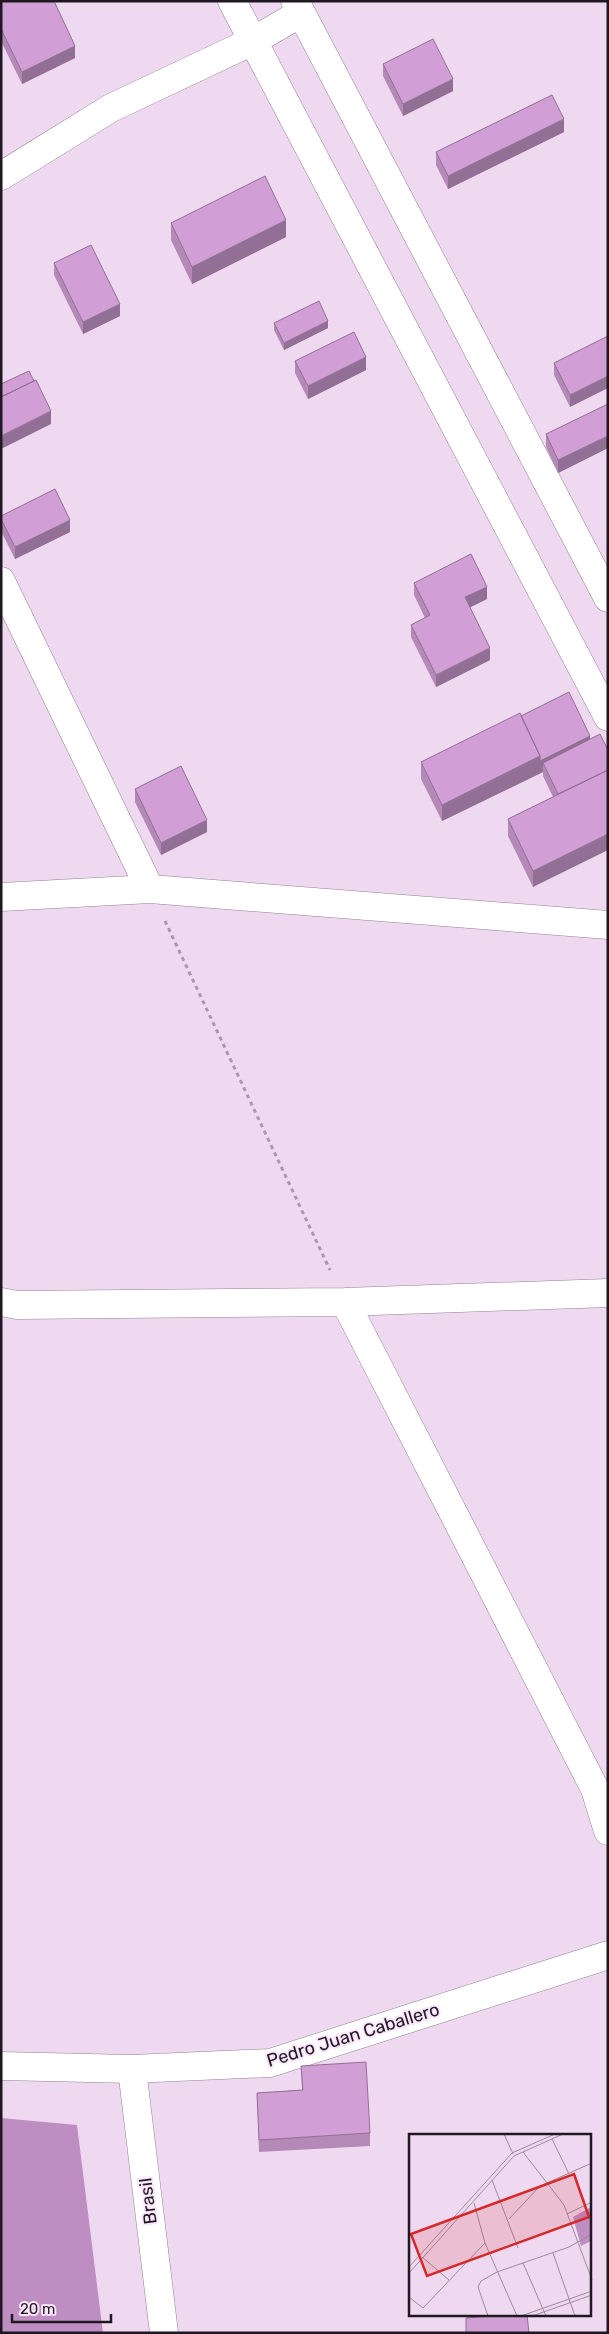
<svg xmlns="http://www.w3.org/2000/svg" width="609" height="2334" font-family="Rubik,sans-serif">
<rect width="100%" height="100%" fill="#efd9f0"/>
<path fill="#be8dc2" d="M 1,2118 L 77,2125 L 103,2333 L 1,2333 Z"/>
<g fill="none" stroke-linecap="round" stroke-linejoin="round">
<g stroke="#938095" stroke-width="29">
<path id="minor" d="M 232,1 L 608,717
M 295,1 L 608,598
M 1,176 L 111,108 L 253,41 L 301,13
M 1,581 L 150,889
M 1,897 L 150,889 L 608,925
M 1,1302 L 17,1305 L 345,1302 L 608,1293
M 345,1302 L 595,1789 L 608,1831
M 1,2066 L 132,2069 L 270,2063 L 608,1955
M 132,2069 L 164,2333"/>
</g>
<path stroke="#aa99ab" stroke-width="3" stroke-dasharray="4 4" stroke-linecap="butt" d="M 165,921 L 330,1270"/>
<use href="#minor" stroke="#fff" stroke-width="28"/>
</g>
<path fill="#b489b7" d="M 1,1 L 75,58 L 22,84 L 1,41 Z
M 383,64 L 453,91 L 403,116 L 383,76 Z
M 564,132 L 448,189 L 436,165 L 436,152 Z
M 171,223 L 286,237 L 192,284 L 171,240 Z
M 54,263 L 120,316 L 83,334 L 54,275 Z
M 274,323 L 328,328 L 284,350 L 274,330 Z
M 608,336 L 570,407 L 554,375 L 554,363 Z
M 295,361 L 366,370 L 308,399 L 295,373 Z
M 608,404 L 608,448 L 558,473 L 546,447 L 546,434 Z
M 1,516 L 70,532 L 15,559 L 1,531 Z
M 414,583 L 487,599 L 470,607 L 490,660 L 436,687 L 411,637 L 411,625 L 425,618 L 414,595 Z
M 521,716 L 590,736 L 533,887 L 508,836 L 508,819 L 553,797 L 543,776 L 543,772 L 442,821 L 421,779 L 421,762 Z
M 135,789 L 207,832 L 161,855 L 135,802 Z
M 301,2066 L 370,2133 L 370,2146 L 259,2152 L 257,2093 L 302,2090 Z"/>
<path fill="#926f95" d="M 75,46 L 75,58 L 22,84 L 22,72 Z
M 453,79 L 453,91 L 403,116 L 403,104 Z
M 564,119 L 564,132 L 448,189 L 448,176 Z
M 286,220 L 286,237 L 192,284 L 192,267 Z
M 120,304 L 120,316 L 83,334 L 83,322 Z
M 328,321 L 328,328 L 284,350 L 284,343 Z
M 366,357 L 366,370 L 308,399 L 308,386 Z
M 608,376 L 608,388 L 570,407 L 570,395 Z
M 51,411 L 51,424 L 1,449 L 1,436 Z
M 608,436 L 608,448 L 558,473 L 558,460 Z
M 70,520 L 70,532 L 15,559 L 15,547 Z
M 487,587 L 487,599 L 465,610 L 465,597 Z
M 490,648 L 490,660 L 436,687 L 436,675 Z
M 590,736 L 590,748 L 543,763 L 543,772 L 442,821 L 442,805 L 540,756 Z
M 207,820 L 207,832 L 161,855 L 161,843 Z
M 608,834 L 608,850 L 533,887 L 533,871 Z"/>
<path fill="#d19fd5" stroke="#926f95" d="M 1,1 L 54,1 L 75,46 L 22,72 L 1,29 Z
M 433,39 L 453,79 L 403,104 L 383,64 Z
M 552,95 L 564,119 L 448,176 L 436,152 Z
M 265,176 L 286,220 L 192,267 L 171,223 Z
M 91,245 L 120,304 L 83,322 L 54,263 Z
M 319,301 L 328,321 L 284,343 L 274,323 Z
M 354,332 L 366,357 L 308,386 L 295,361 Z
M 608,336 L 608,376 L 570,395 L 554,363 Z
M 29,371 L 34,381 L 1,397 L 1,384 Z
M 36,380 L 51,411 L 1,436 L 1,397 Z
M 608,404 L 608,436 L 558,460 L 546,434 Z
M 55,489 L 70,520 L 15,547 L 1,519 L 1,516 Z
M 471,554 L 487,587 L 465,597 L 490,648 L 436,675 L 411,625 L 430,615 L 414,583 Z
M 569,692 L 590,736 L 540,761 L 540,756 L 521,716 Z
M 520,713 L 540,756 L 442,805 L 421,762 Z
M 600,734 L 608,750 L 608,770 L 558,794 L 543,763 Z
M 181,766 L 207,820 L 161,843 L 135,789 Z
M 608,770 L 608,834 L 533,871 L 508,819 Z
M 366,2062 L 370,2133 L 259,2140 L 257,2093 L 303,2090 L 301,2066 Z
M 504,2315 L 527,2315 L 529,2333 L 466,2333 L 466,2318 Z"/>
<g text-anchor="middle" stroke-width="4" stroke-linejoin="round" paint-order="stroke">
<g font-size="18" fill="#1f1820" stroke="#fce6fd">
<text transform="translate(353 2035) rotate(-17)" y="6">Pedro Juan Caballero</text>
<text transform="translate(148 2201) rotate(-97)" y="6">Brasil</text>
</g>
</g>
<g transform="translate(409 2134)">
<rect width="182" height="182" fill="#efd9f0"/>
<path d="M 182,73 L 182,107 L 172,112 L 164,83 Z" fill="#be8dc2"/>
<path fill="none" stroke="#9c8c9d" stroke-width="1" d="M 95,0 L 104,20M 143,5 L 160,40M 114,18 L 155,71 L 183,146M 83,46 L 109,114M 65,69 L 76,109 L 108,182M 158,80 L 183,68M 100,85 L 131,52 L 183,29M 144,119 L 166,182M 13,123 L 40,146M 114,129 L 137,182M 0,133 L 103,19 L 146,0M 0,139 L 105,22 L 154,0M 0,163 L 14,174 L 76,109M 79,182 L 69,153 L 72,147 L 88,138 L 160,113 L 183,100M 112,182 L 183,157M 123,182 L 183,161"/>
<path fill="#d62828" fill-opacity="0.15" stroke="#d62828" stroke-width="2.5" d="M 165,40 L 180,83 L 18,142 L 2,100 Z"/>
<rect width="182" height="182" fill="none" stroke="#1f1820" stroke-width="2.5"/>
</g>
<rect width="609" height="2334" fill="none" stroke="#1f1820" stroke-width="5"/>
<path d="M12 2314v8h99v-8" fill="none" stroke="#1f1820" stroke-width="2.5"/>
<text x="20" y="2314" font-size="15" fill="#1f1820" stroke="#fce6fd" stroke-width="4" paint-order="stroke">20 m</text>
</svg>
